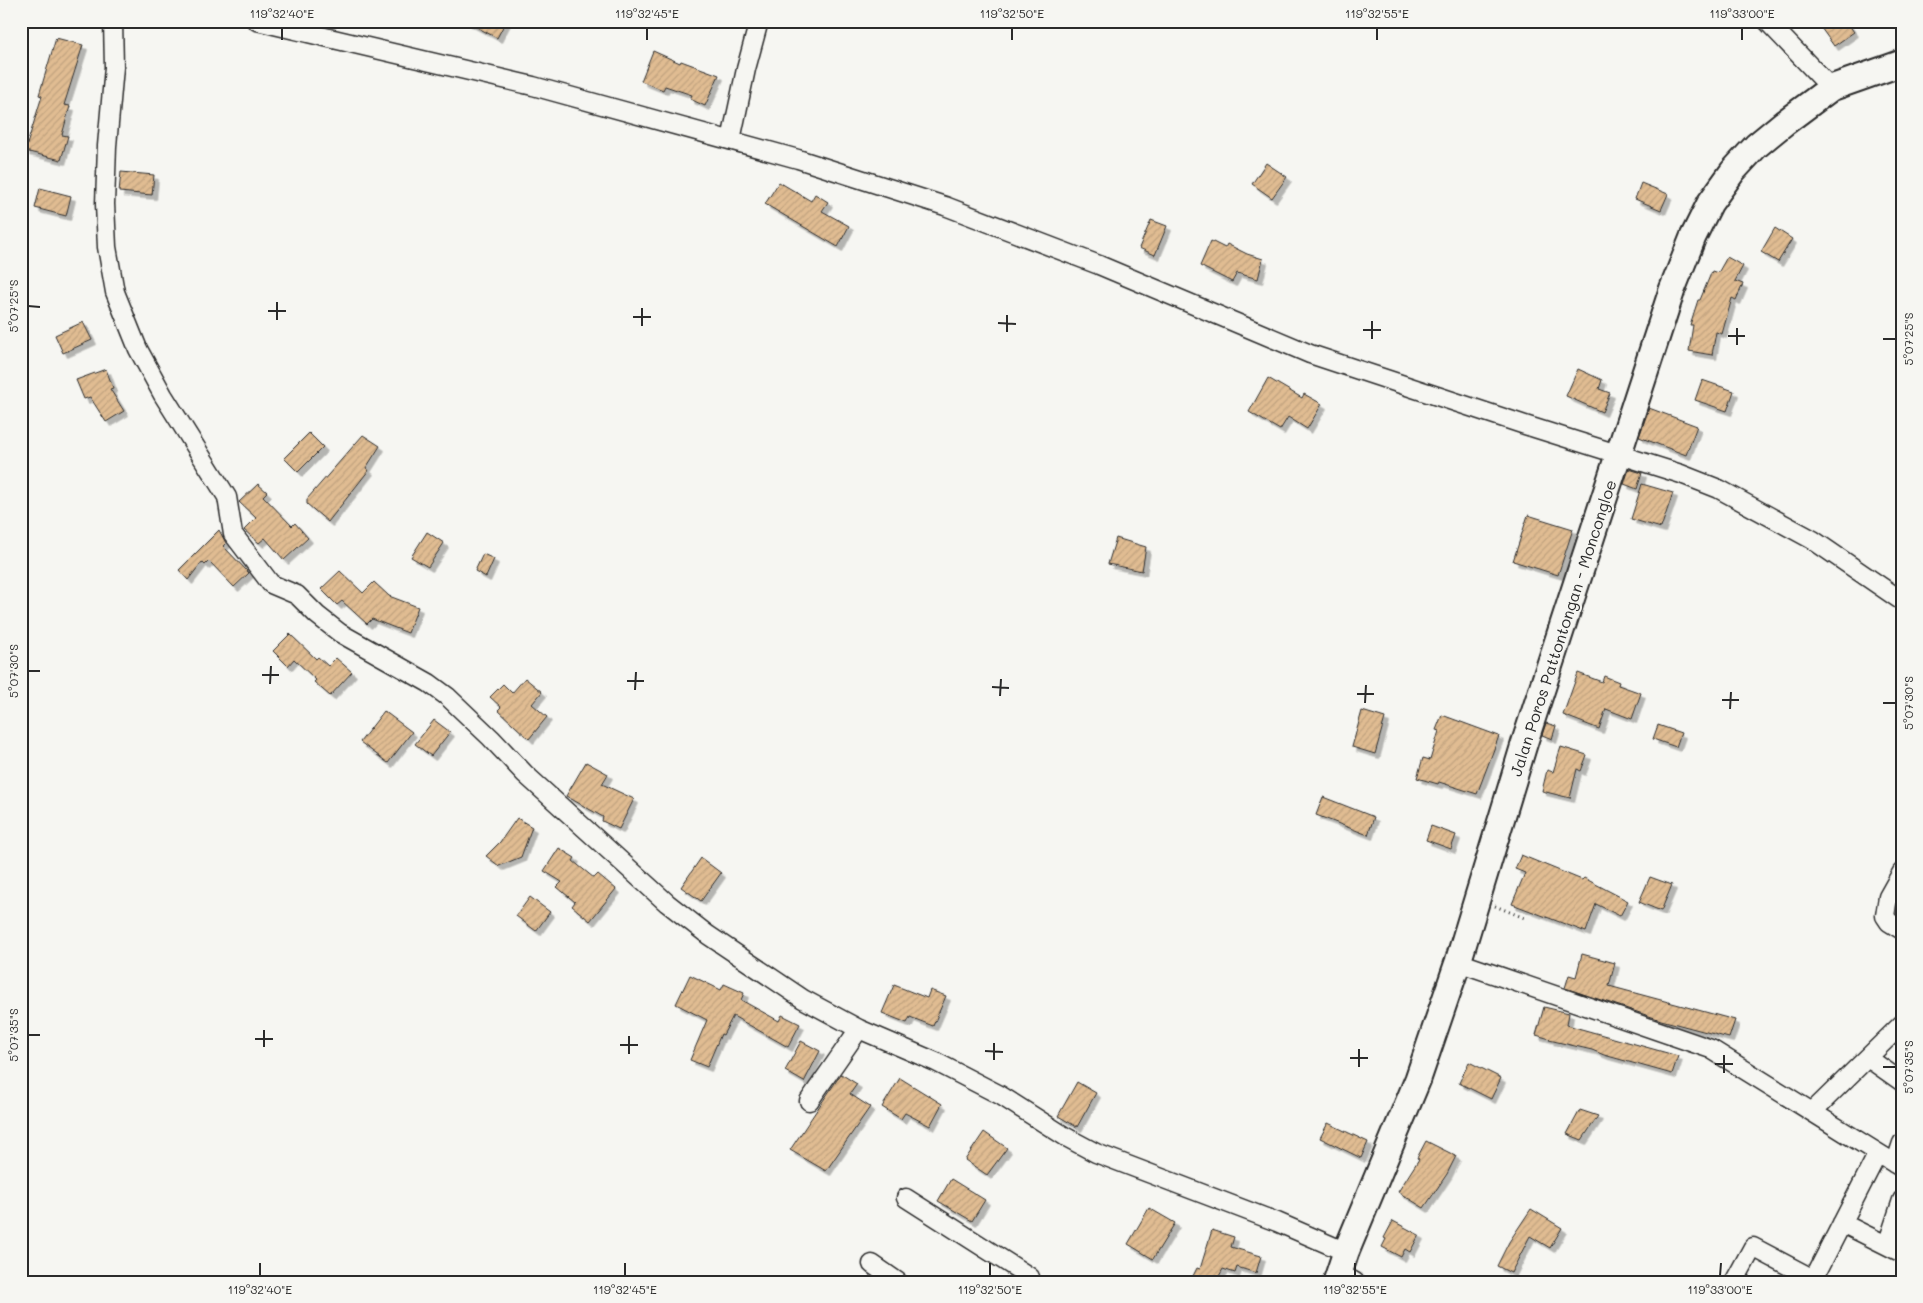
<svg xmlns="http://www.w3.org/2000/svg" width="1923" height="1303" font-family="Mali,sans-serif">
<defs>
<pattern id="building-hatch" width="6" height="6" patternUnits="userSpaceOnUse" patternTransform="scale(1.25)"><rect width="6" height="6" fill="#e0bc92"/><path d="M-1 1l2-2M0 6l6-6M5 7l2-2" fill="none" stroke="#c0a27e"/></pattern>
<filter id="shadow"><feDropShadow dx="4.5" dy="4.5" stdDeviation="0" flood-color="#0004"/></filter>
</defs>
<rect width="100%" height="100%" fill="#f6f6f2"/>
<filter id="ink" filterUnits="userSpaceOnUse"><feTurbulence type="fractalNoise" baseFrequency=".02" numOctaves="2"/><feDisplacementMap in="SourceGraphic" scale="10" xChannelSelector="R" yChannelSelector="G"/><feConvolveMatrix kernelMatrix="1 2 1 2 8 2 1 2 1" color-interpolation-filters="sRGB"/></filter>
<g filter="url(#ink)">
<path fill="url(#building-hatch)" stroke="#2b2b2b" filter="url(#shadow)" d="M 465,21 L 506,21 L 497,38 Z
M 1816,21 L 1846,21 L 1854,32 L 1834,46 Z
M 56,38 L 83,45 L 64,105 L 70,106 L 62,135 L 68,136 L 61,160 L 25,151 L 42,96 L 39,95 Z
M 653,51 L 680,63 L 681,61 L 719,75 L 705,106 L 690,99 L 692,95 L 665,86 L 663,90 L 641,81 Z
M 1266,163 L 1287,177 L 1272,198 L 1252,184 Z
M 121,172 L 154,175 L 152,195 L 119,192 Z
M 779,182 L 811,201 L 815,194 L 828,202 L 822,211 L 849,226 L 838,247 L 765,204 Z
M 1641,183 L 1668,194 L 1661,210 L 1635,199 Z
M 40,188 L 71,196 L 66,216 L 35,208 Z
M 1151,220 L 1167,226 L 1155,255 L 1139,248 Z
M 1775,228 L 1792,239 L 1778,262 L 1761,252 Z
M 1211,241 L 1225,248 L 1227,244 L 1247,254 L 1263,259 L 1258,279 L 1237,273 L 1232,282 L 1200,266 Z
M 1727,257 L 1743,266 L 1735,281 L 1743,284 L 1736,300 L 1732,298 L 1722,334 L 1716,332 L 1712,355 L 1689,351 L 1693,325 L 1690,325 L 1698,300 L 1700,300 L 1712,271 L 1718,273 Z
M 83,322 L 92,340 L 63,353 L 55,335 Z
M 106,369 L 113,388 L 110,389 L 124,411 L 106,422 L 90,397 L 84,399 L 76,380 Z
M 1578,369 L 1602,380 L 1599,389 L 1610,393 L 1602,412 L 1566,396 Z
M 1268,378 L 1302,398 L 1304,394 L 1322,404 L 1307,429 L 1288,417 L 1280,430 L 1249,412 Z
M 1702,380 L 1734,391 L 1727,411 L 1695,400 Z
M 1649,408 L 1697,426 L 1686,455 L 1639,437 Z
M 309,433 L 323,447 L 298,472 L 284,458 Z
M 363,435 L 380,446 L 366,468 L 369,470 L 328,522 L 307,504 L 307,499 Z
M 1629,469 L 1642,473 L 1637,489 L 1624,484 Z
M 258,484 L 267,492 L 263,496 L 292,526 L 295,523 L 308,538 L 284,560 L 265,538 L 259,543 L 244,530 L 256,518 L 239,502 Z
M 1642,484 L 1673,493 L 1661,528 L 1631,519 Z
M 1528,515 L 1573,529 L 1558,575 L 1513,561 Z
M 219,530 L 226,543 L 223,546 L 249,573 L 234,587 L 209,561 L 205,565 L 202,562 L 188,580 L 179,570 Z
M 427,532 L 444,543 L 428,567 L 411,557 Z
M 1116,538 L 1146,547 L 1142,571 L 1108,564 Z
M 483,554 L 494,559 L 486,577 L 475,571 Z
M 340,571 L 363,593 L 374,582 L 389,596 L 418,607 L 408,633 L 372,619 L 367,624 L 342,601 L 337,605 L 321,589 Z
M 290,634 L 316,659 L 318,657 L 328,666 L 336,658 L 352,672 L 330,696 L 314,682 L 316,680 L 294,659 L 288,666 L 273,651 Z
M 1578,673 L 1602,682 L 1604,676 L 1619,682 L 1618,685 L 1641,693 L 1632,719 L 1606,709 L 1599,729 L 1563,715 Z
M 525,678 L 542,692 L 532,704 L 547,717 L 529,739 L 498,710 L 501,707 L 490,697 L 503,684 L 512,693 Z
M 384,711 L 412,732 L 388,763 L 360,742 Z
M 1362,711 L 1385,718 L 1375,754 L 1352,747 Z
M 1442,715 L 1499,736 L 1477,794 L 1439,782 L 1438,784 L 1417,778 L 1423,758 L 1430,760 L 1439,731 L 1436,730 Z
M 434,720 L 450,732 L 431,756 L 415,744 Z
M 1546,723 L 1556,726 L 1552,739 L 1542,735 Z
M 1658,725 L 1681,733 L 1676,747 L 1653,739 Z
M 1561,747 L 1587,755 L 1581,771 L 1577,769 L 1570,798 L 1542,791 L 1547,770 L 1553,772 Z
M 586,762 L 608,774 L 602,784 L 634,799 L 619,829 L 602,821 L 603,817 L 566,796 Z
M 1323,797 L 1374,817 L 1368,835 L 1316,815 Z
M 517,818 L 532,827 L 521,857 L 499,866 L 486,856 L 500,842 Z
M 1431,826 L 1456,835 L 1451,849 L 1426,840 Z
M 559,848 L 575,858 L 573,861 L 594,878 L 598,874 L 616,889 L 590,921 L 572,906 L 575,902 L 557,887 L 562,882 L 544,871 Z
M 1521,855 L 1582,880 L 1584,878 L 1628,901 L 1620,916 L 1596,904 L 1586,932 L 1512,904 L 1525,873 L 1515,869 Z
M 701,858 L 721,873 L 701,901 L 681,887 Z
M 1650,877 L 1672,885 L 1661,911 L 1639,902 Z
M 530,897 L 550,912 L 536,931 L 516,916 Z
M 1582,954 L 1615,963 L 1609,986 L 1735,1020 L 1729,1038 L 1661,1020 L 1565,988 L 1569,975 L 1576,977 Z
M 690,975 L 721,990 L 724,984 L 744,993 L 741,1000 L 779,1021 L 782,1015 L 800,1024 L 788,1047 L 733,1016 L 723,1035 L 721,1034 L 707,1067 L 690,1060 L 707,1020 L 676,1004 Z
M 894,985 L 927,998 L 930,990 L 946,996 L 933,1026 L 910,1017 L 907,1023 L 882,1013 Z
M 1544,1007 L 1569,1013 L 1567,1025 L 1678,1056 L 1672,1074 L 1604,1055 L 1592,1050 L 1549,1040 L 1550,1039 L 1536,1035 Z
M 801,1041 L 820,1051 L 804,1082 L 785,1071 Z
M 1469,1062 L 1501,1078 L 1491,1099 L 1459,1083 Z
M 841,1074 L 857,1084 L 850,1094 L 870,1107 L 826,1171 L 790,1150 Z
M 900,1078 L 942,1104 L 930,1126 L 905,1113 L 901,1119 L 882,1107 Z
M 1077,1082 L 1096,1093 L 1077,1127 L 1058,1116 Z
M 1580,1110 L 1598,1116 L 1582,1140 L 1567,1134 Z
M 1328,1123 L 1368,1142 L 1361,1158 L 1320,1138 Z
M 984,1132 L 1007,1148 L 987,1175 L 965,1160 Z
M 1426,1141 L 1456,1156 L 1447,1174 L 1424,1208 L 1398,1192 L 1419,1159 L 1417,1158 Z
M 951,1179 L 985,1200 L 972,1221 L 938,1201 Z
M 1149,1208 L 1175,1223 L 1153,1259 L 1128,1244 Z
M 1531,1209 L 1562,1228 L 1550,1248 L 1530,1236 L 1511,1273 L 1497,1266 L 1509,1242 Z
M 1393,1221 L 1419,1235 L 1410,1252 L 1405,1249 L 1401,1257 L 1382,1247 L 1386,1239 L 1384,1238 Z
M 1212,1230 L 1234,1237 L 1231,1247 L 1261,1256 L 1256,1273 L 1237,1267 L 1235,1273 L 1223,1269 L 1218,1278 L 1226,1282 L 1190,1282 L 1197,1268 L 1200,1269 Z"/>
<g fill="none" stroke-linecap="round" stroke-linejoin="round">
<g stroke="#2b2b2b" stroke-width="21">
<path id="street" d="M 113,21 L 114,67 L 107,146 L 105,204 L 107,247 L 115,292 L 138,349 L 163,395 L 227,497 L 233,534 L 271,584 L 297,595 L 317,615 L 340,633 L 429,683 L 448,697 L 491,738 L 525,774 L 667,903 L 708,935 L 803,999 L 859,1029 L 936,1062 L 1000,1095 L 1066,1137 L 1096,1153 L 1277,1222 L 1346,1252
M 257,21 L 533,86 L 798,159 L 945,206 L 1099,265 L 1310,354 L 1525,425 L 1681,474 L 1719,489 L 1813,540 L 1902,601
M 1767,21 L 1831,88
M 731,140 L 746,69 L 759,21
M 1902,872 L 1888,897 L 1885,916 L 1889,922 L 1902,930
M 1458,962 L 1711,1049 L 1902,1168
M 1868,1058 L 1902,1082
M 809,1101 L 859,1029
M 1813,1111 L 1902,1024
M 1895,1164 L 1902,1143
M 906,1198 L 1030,1277 L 1026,1282
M 1842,1223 L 1902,1253
M 1887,1245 L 1902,1200
M 872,1264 L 898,1282
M 1339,1273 L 1355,1282
M 1734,1282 L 1753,1247 L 1819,1282
M 1812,1282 L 1878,1153"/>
</g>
<g stroke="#2b2b2b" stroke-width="29">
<path id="secondary" d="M 1336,1282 L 1346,1252 L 1418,1079 L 1458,962 L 1526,738 L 1672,290 L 1693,237 L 1710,203 L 1733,171 L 1756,146 L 1784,123 L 1831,88 L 1902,63"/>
</g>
<path stroke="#2b2b2b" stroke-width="3" stroke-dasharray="1 4" stroke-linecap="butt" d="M 1495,906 L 1527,919"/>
<use href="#street" stroke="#f6f6f2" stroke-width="18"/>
<use href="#secondary" stroke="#f6f6f2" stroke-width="25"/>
</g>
</g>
<path fill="none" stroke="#2b2b2b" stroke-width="2" d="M 282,40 L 282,28M 647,40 L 647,28M 1012,40 L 1012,28M 1377,40 L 1377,28M 1742,40 L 1742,28M 28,306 L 40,307M 268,311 L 286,311M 633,317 L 651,317M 277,320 L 277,302M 998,323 L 1016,324M 642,326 L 642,308M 1363,330 L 1381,330M 1007,332 L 1007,315M 1728,336 L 1745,336M 1372,339 L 1372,321M 1883,339 L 1896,339M 1737,345 L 1737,328M 28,671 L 40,671M 262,675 L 279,675M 627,681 L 644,681M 270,684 L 271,666M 992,687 L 1009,688M 635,690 L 636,672M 1357,694 L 1374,694M 1000,696 L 1001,679M 1722,700 L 1739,700M 1365,703 L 1366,685M 1883,703 L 1896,703M 1730,709 L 1731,692M 28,1035 L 40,1035M 255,1039 L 273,1039M 620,1045 L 638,1045M 264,1047 L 264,1030M 985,1051 L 1003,1052M 629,1054 L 629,1036M 1350,1058 L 1368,1058M 994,1060 L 994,1043M 1715,1064 L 1733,1064M 1359,1067 L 1359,1049M 1883,1067 L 1896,1067M 1724,1073 L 1724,1055M 260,1276 L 260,1263M 625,1276 L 625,1263M 990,1276 L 990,1263M 1355,1276 L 1355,1263M 1720,1276 L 1721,1263"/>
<g text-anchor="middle" stroke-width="4" stroke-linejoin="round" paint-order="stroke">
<g font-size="16" fill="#2b2b2b" stroke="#f6f6f2">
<text transform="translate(1563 628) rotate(-72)" y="6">Jalan Poros Pattontongan - Moncongloe</text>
</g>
</g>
<rect width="1923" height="1303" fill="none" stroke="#f6f6f2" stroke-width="55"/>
<rect x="28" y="28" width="1868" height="1248" fill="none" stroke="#2b2b2b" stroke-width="2"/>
<g font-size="12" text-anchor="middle" fill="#2b2b2b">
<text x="282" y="18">119°32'40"E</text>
<text x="647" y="18">119°32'45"E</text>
<text x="1012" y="18">119°32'50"E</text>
<text x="1377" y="18">119°32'55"E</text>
<text x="1742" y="18">119°33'00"E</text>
<text transform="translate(14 306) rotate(-90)" y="4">5°07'25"S</text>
<text transform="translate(1909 339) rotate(-90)" y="4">5°07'25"S</text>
<text transform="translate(14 671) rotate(-90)" y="4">5°07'30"S</text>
<text transform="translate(1909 703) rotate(-90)" y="4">5°07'30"S</text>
<text transform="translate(14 1035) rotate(-90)" y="4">5°07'35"S</text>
<text transform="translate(1909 1067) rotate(-90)" y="4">5°07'35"S</text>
<text x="260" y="1294">119°32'40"E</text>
<text x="625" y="1294">119°32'45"E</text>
<text x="990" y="1294">119°32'50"E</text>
<text x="1355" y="1294">119°32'55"E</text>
<text x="1720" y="1294">119°33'00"E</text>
</g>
</svg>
